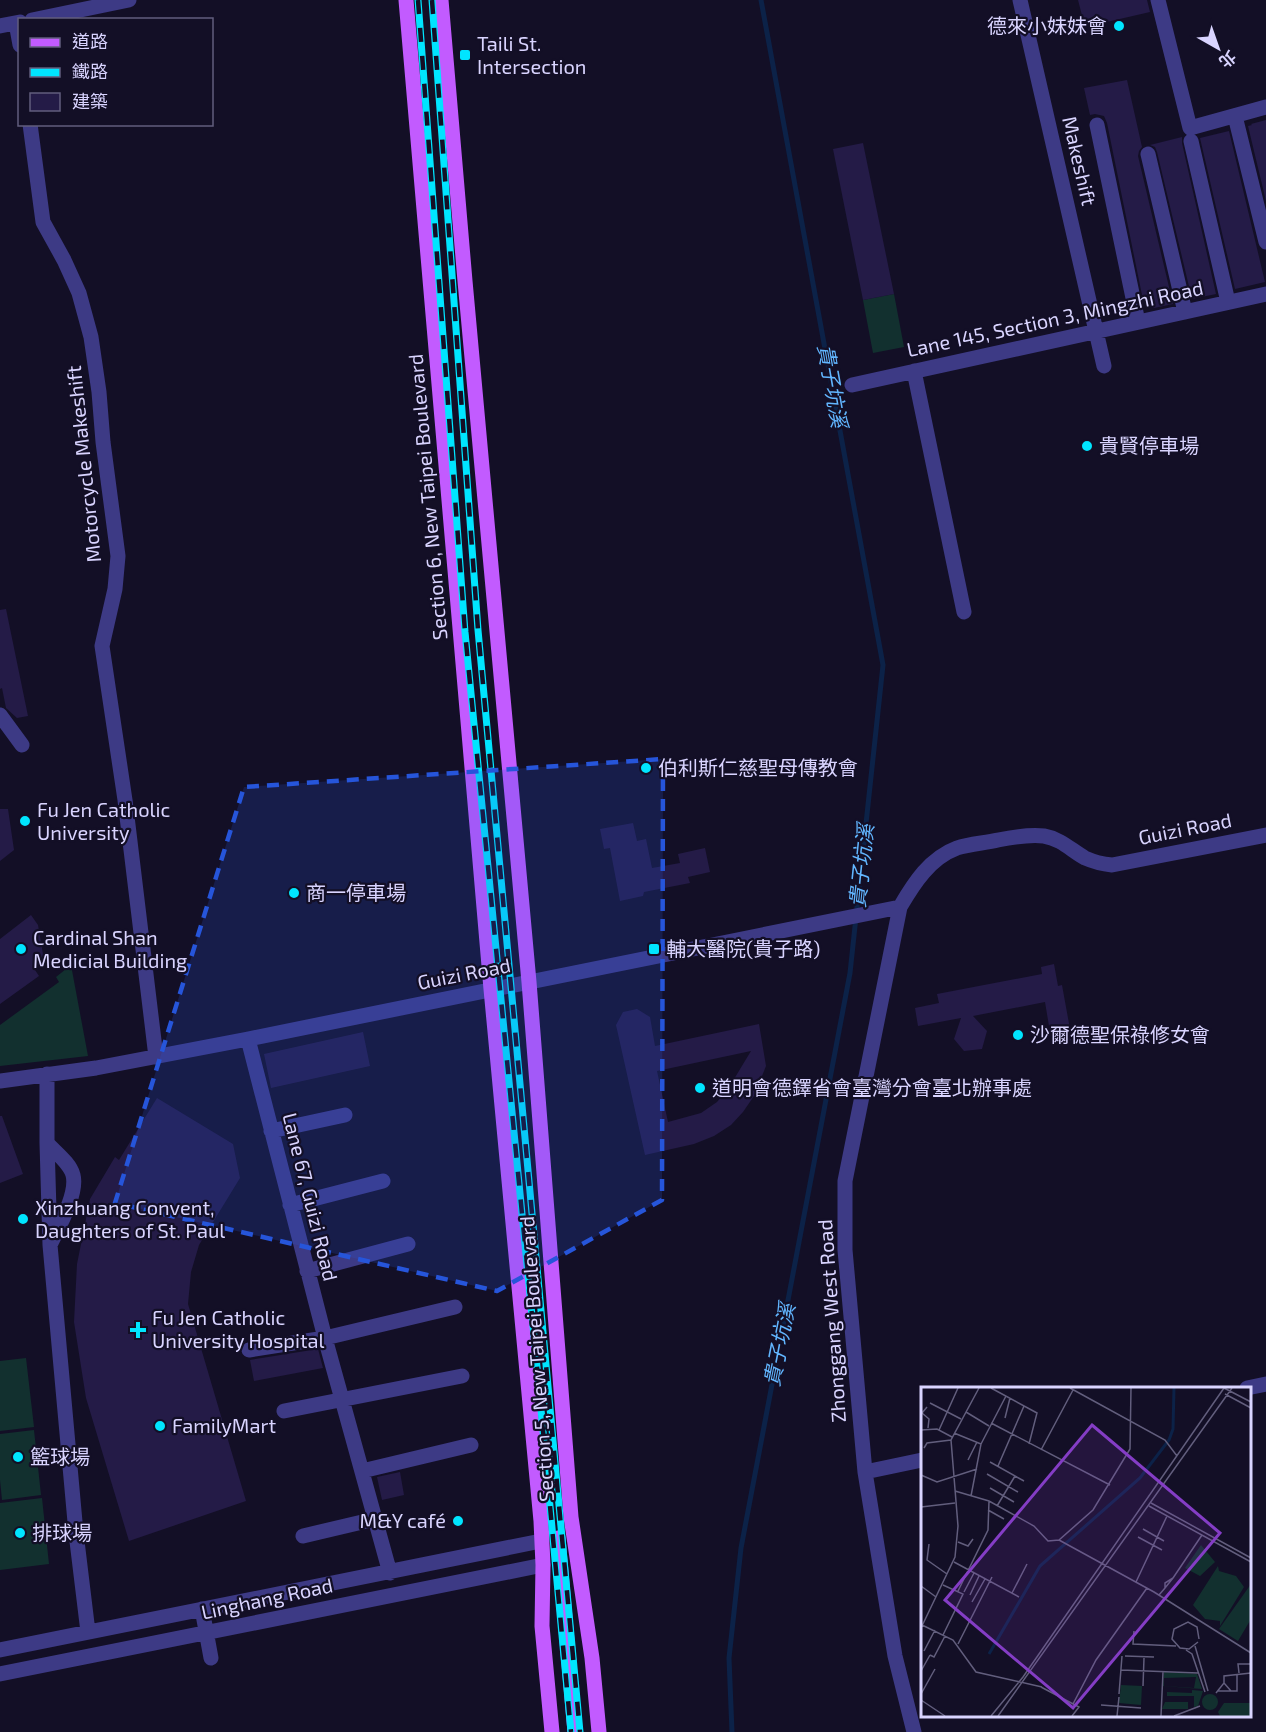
<svg xmlns="http://www.w3.org/2000/svg" width="1266" height="1732" font-family="'Exo 2','Noto Sans TC',sans-serif">
<rect width="100%" height="100%" fill="#130f26"/>
<path fill="#12302f" d="M 894,294 L 904,347 L 873,353 L 863,300 Z
M 71,965 L 88,1056 L 0,1066 L 0,1025 L 59,982 L 56,977 Z
M 26,1358 L 34,1427 L 0,1431 L 0,1361 Z
M 34,1430 L 41,1495 L 2,1500 L 0,1480 L 0,1434 Z
M 42,1498 L 49,1564 L 0,1570 L 0,1503 Z"/>
<g fill="none" stroke-linecap="round" stroke-linejoin="round">
<path stroke="#0c2248" stroke-width="5" d="M 732,1732 L 729,1658 L 741,1548 L 850,973 L 883,665 L 761,0"/>
</g>
<path fill="#241b47" fill-rule="evenodd" d="M 1078,0 L 1147,0 L 1150,12 L 1085,27 Z
M 1127,80 L 1142,147 L 1139,151 L 1138,156 L 1173,304 L 1154,308 L 1144,303 L 1142,295 L 1107,123 L 1104,116 L 1095,114 L 1090,115 L 1084,88 Z
M 1266,120 L 1266,201 L 1248,126 L 1252,125 L 1251,124 Z
M 1229,131 L 1265,282 L 1235,289 L 1200,138 Z
M 1182,137 L 1182,143 L 1216,294 L 1192,299 L 1157,152 L 1155,147 L 1150,145 Z
M 863,143 L 894,294 L 863,300 L 833,149 Z
M 6,609 L 28,716 L 17,718 L 6,708 L 2,688 L 0,689 L 0,610 Z
M 0,809 L 8,809 L 14,850 L 0,861 Z
M 633,823 L 637,841 L 646,839 L 652,868 L 680,863 L 678,854 L 705,848 L 710,872 L 688,877 L 690,883 L 644,892 L 643,896 L 620,901 L 610,848 L 604,849 L 600,829 Z
M 31,915 L 38,925 L 44,960 L 35,970 L 39,976 L 0,1004 L 0,939 Z
M 1054,964 L 1058,986 L 1062,985 L 1072,1040 L 1052,1044 L 1045,1002 L 973,1016 L 987,1031 L 982,1049 L 964,1051 L 954,1039 L 961,1018 L 918,1026 L 915,1008 L 939,1003 L 937,994 L 1042,974 L 1041,967 Z
M 637,1009 L 650,1017 L 655,1046 L 759,1024 L 766,1066 L 754,1096 L 743,1112 L 731,1125 L 714,1136 L 694,1144 L 645,1155 L 616,1025 L 623,1012 ZM 751,1051 L 728,1089 L 717,1102 L 701,1113 L 668,1122 L 657,1071 Z
M 363,1032 L 370,1066 L 271,1088 L 264,1054 Z
M 157,1098 L 233,1144 L 240,1178 L 199,1245 L 191,1272 L 188,1304 L 246,1501 L 129,1541 L 86,1398 L 74,1322 L 77,1264 L 90,1199 L 115,1157 L 119,1160 Z
M 0,1116 L 2,1116 L 23,1174 L 0,1183 Z
M 318,1349 L 323,1368 L 254,1381 L 250,1360 Z
M 400,1472 L 404,1495 L 382,1500 L 377,1477 Z"/>
<g fill="none" stroke-linecap="round" stroke-linejoin="round">
<path stroke="#3d3a85" stroke-width="15" d="M 1020,0 L 1104,366
M 1158,0 L 1190,128 L 1266,107
M 32,20 L 129,0
M 16,23 L 20,45
M 0,26 L 20,22
M 1235,116 L 1266,242
M 30,124 L 43,222 L 64,260 L 79,293 L 91,337 L 99,392 L 103,442 L 118,556 L 115,589 L 102,646 L 125,800 L 156,1057
M 1097,125 L 1138,322
M 1191,141 L 1228,302
M 1148,154 L 1185,312
M 914,371 L 964,612
M 852,385 L 1266,294
M 0,715 L 22,745
M 248,1039 L 325,1338 L 390,1573
M 0,1081 L 96,1068 L 248,1039 L 900,907
M 271,1131 L 345,1115
M 47,1143 C 55,1152 70,1163 73,1175 C 78,1194 58,1228 50,1245 L 47,1143 L 47,1074
M 290,1205 L 383,1181
M 50,1245 L 76,1533 L 88,1632
M 307,1271 L 408,1244
M 249,1350 L 325,1338 L 455,1307
M 1247,1388 L 1266,1384
M 284,1411 L 462,1376
M 362,1471 L 471,1445
M 865,1472 L 922,1460
M 303,1536 L 375,1519
M 202,1609 L 211,1658
M 0,1650 L 541,1541
M 0,1674 L 543,1565
M 914,1732 L 895,1656 L 865,1472 L 845,1250 L 845,1181 L 900,907 C 914,883 930,858 957,848 C 969,844 985,843 998,840 C 1013,837 1029,834 1044,836 C 1061,839 1071,850 1085,858 C 1094,862 1102,864 1112,865 L 1266,835"/>
<path stroke="#c25bff" stroke-width="15" d="M 406,0 L 491,989 L 541,1521 L 543,1565 L 542,1626 L 552,1732
M 441,0 L 465,281 L 529,982 L 571,1517 L 592,1658 L 599,1732
M 558,1538 L 575,1732"/>
<g stroke="#00e5ff" stroke-width="7">
<path id="rail" d="M 418,0 L 465,632 L 538,1377 L 571,1732
M 432,0 L 478,630 L 580,1732"/>
</g>
<use href="#rail" stroke="#130f26" stroke-width="4.5" stroke-dasharray="14" stroke-linecap="butt"/>
</g>
<path fill="#2655da" fill-opacity="0.2" stroke="#2655da" stroke-width="4.5" stroke-dasharray="12 8" stroke-linejoin="round" d="M 663,759 L 662,1200 L 497,1291 L 115,1203 L 244,787 Z"/>
<g fill="#00e5ff" stroke="#130f26" stroke-width="2">
<circle cx="1119" cy="26" r="6"/>
<rect x="459" y="49" width="12" height="12" rx="3"/>
<circle cx="1087" cy="446" r="6"/>
<circle cx="646" cy="768" r="6"/>
<circle cx="25" cy="821" r="6"/>
<circle cx="294" cy="893" r="6"/>
<circle cx="21" cy="949" r="6"/>
<rect x="648" y="943" width="12" height="12" rx="3"/>
<circle cx="1018" cy="1035" r="6"/>
<circle cx="700" cy="1088" r="6"/>
<circle cx="23" cy="1219" r="6"/>
<path d="M135 1321h6v6h6v6h-6v6h-6v-6h-6v-6h6z"/>
<circle cx="160" cy="1426" r="6"/>
<circle cx="18" cy="1457" r="6"/>
<circle cx="458" cy="1521" r="6"/>
<circle cx="20" cy="1533" r="6"/>
</g>
<g text-anchor="middle" stroke-width="4.5" stroke-linejoin="round" paint-order="stroke">
<g font-size="20" fill="#d9d4ff" stroke="#130f26" text-anchor="start">
<text x="1107" y="33" text-anchor="end">德來小妹妹會</text>
<text x="477" y="51">Taili St.<tspan x="477" dy="23">Intersection</tspan></text>
<text x="1099" y="453">貴賢停車場</text>
<text x="658" y="775">伯利斯仁慈聖母傳教會</text>
<text x="37" y="817">Fu Jen Catholic<tspan x="37" dy="23">University</tspan></text>
<text x="306" y="900">商一停車場</text>
<text x="33" y="945">Cardinal Shan<tspan x="33" dy="23">Medicial Building</tspan></text>
<text x="666" y="956">輔大醫院(貴子路)</text>
<text x="1030" y="1042">沙爾德聖保祿修女會</text>
<text x="712" y="1095">道明會德鐸省會臺灣分會臺北辦事處</text>
<text x="35" y="1215">Xinzhuang Convent,<tspan x="35" dy="23">Daughters of St. Paul</tspan></text>
<text x="152" y="1325">Fu Jen Catholic<tspan x="152" dy="23">University Hospital</tspan></text>
<text x="172" y="1433">FamilyMart</text>
<text x="30" y="1464">籃球場</text>
<text x="446" y="1528" text-anchor="end">M&amp;Y café</text>
<text x="32" y="1540">排球場</text>
</g>
<g font-size="20" fill="#d9d4ff" stroke="#130f26">
<text transform="translate(1079 161) rotate(77)" y="7">Makeshift</text>
<text transform="translate(1055 319) rotate(-12)" y="7">Lane 145, Section 3, Mingzhi Road</text>
<text transform="translate(84 464) rotate(-96)" y="7">Motorcycle Makeshift</text>
<text transform="translate(428 497) rotate(-95)" y="7">Section 6, New Taipei Boulevard</text>
<text transform="translate(1185 829) rotate(-11)" y="7">Guizi Road</text>
<text transform="translate(464 974) rotate(-11)" y="7">Guizi Road</text>
<text transform="translate(310 1197) rotate(76)" y="7">Lane 67, Guizi Road</text>
<text transform="translate(832 1321) rotate(-94)" y="7">Zhonggang West Road</text>
<text transform="translate(537 1359) rotate(-94)" y="7">Section 5, New Taipei Boulevard</text>
<text transform="translate(267 1599) rotate(-12)" y="7">Linghang Road</text>
</g>
<g font-size="21" font-style="italic" fill="#62b6ff" stroke="#130f26">
<text transform="translate(832 386) rotate(80)" y="7">貴子坑溪</text>
<text transform="translate(862 866) rotate(-84)" y="7">貴子坑溪</text>
<text transform="translate(780 1345) rotate(-79)" y="7">貴子坑溪</text>
</g>
</g>
<g transform="translate(921 1387)">
<rect width="330" height="330" fill="#130f26"/>
<path d="M 280,158 L 294,175 L 279,189 L 264,181 ZM 297,179 L 298,184 L 315,189 L 323,200 L 299,239 L 299,234 L 284,232 L 272,218 ZM 330,197 L 330,232 L 317,254 L 298,242 ZM281 315a8 8 0 1 1 16 0a8 8 0 1 1-16 0Z" fill="#12302f"/>
<path d="M 243,285 L 276,287 L 281,302 L 242,299 ZM 275,290 L 273,301 L 243,299 L 243,291 ZM 200,298 L 221,299 L 220,318 L 198,316 ZM 271,303 L 282,304 L 277,319 L 273,320 L 273,309 L 246,309 L 246,305 L 271,306 ZM 244,315 L 267,315 L 267,322 L 241,322 ZM 303,316 L 330,316 L 330,329 L 299,329 L 297,325 Z" fill="#12302f" fill-rule="evenodd"/>
<path fill="none" stroke="#0c2248" stroke-width="3" d="M 68,267 L 119,179 L 219,91 L 248,53 L 252,42 L 253,1"/>
<path fill="none" stroke="#625e7d" stroke-width="1.5" d="M 70,1 L 116,26 L 108,57M 149,1 L 244,53 L 256,69M 303,1 L 330,15M 304,7 L 330,21M 9,16 L 40,32M 6,20 L 1,26 L 8,32 L 7,41M 45,25 L 68,39M 84,31 L 89,11M 70,36 L 189,98M 0,43 L 16,42 L 31,50M 18,43 L 37,1M 33,46 L 60,57 L 50,109M 60,57 L 85,9M 3,61 L 6,56 L 30,53M 120,63 L 152,3M 47,73 L 56,55M 69,75 L 103,94M 77,79 L 103,19M 66,87 L 97,105M 0,88 L 16,95 L 56,82M 69,101 L 93,115M 34,104 L 68,114 L 113,139 L 127,154 L 138,153 L 172,123 L 209,62 L 210,1M 230,116 L 330,171M 76,119 L 94,89M 228,119 L 330,175M 0,120 L 34,116M 67,123 L 83,132M 222,142 L 243,154M 217,150 L 241,163M 138,153 L 233,205 L 330,266M 37,155 L 47,159 L 52,152M 8,157 L 6,173 L 26,187M 33,175 L 98,210M 252,191 L 281,148M 215,195 L 246,129M 0,199 L 15,210M 37,204 L 67,143 L 68,114M 43,205 L 53,186M 91,206 L 106,177M 49,208 L 58,189M 238,208 L 244,201 L 252,191 L 244,196 L 244,201M 51,215 L 64,192M 1,238 L 32,253 L 55,285 L 121,300M 0,241 L 34,170 L 37,139 L 30,53 L 58,1M 213,244 L 212,257 L 255,259M 22,248 L 42,207 L 22,198M 277,255 L 268,262 L 259,261 L 251,252 L 253,242 L 267,235 L 276,240 L 278,252M 37,257 L 71,190M 274,259 L 287,304M 265,263 L 271,267 L 284,305M 3,264 L 14,243M 9,268 L 13,270 L 24,249M 204,269 L 233,270M 200,283 L 277,286M 0,284 L 9,268M 318,286 L 317,277 L 330,277M 222,299 L 223,271M 120,300 L 158,320 L 151,329M 296,304 L 310,304 L 303,296M 310,304 L 316,304 L 316,288M 295,306 L 303,296 L 303,289 L 330,286M 0,307 L 14,282M 198,307 L 201,269M 0,313 L 24,329M 152,317 L 175,273 L 226,201M 180,318 L 220,321M 70,329 L 102,290 L 303,1M 77,329 L 311,1M 196,329 L 198,310M 240,329 L 242,285M 253,329 L 279,319"/>
<path fill="#843dc5" fill-opacity="0.15" stroke="#843dc5" stroke-width="3" d="M 171,38 L 299,146 L 152,321 L 24,213 Z"/>
<rect width="330" height="330" fill="none" stroke="#d9d4ff" stroke-width="3"/>
</g>
<rect x="18" y="18" width="195" height="108" fill="#130f26" stroke="#625e7d" stroke-width="1.5"/>
<rect x="30" y="38" width="30" height="9" fill="#c25bff" stroke="#625e7d" stroke-width="1.5"/>
<text x="72" y="48" font-size="18" fill="#d9d4ff">道路</text>
<rect x="30" y="68" width="30" height="9" fill="#00e5ff" stroke="#625e7d" stroke-width="1.5"/>
<text x="72" y="78" font-size="18" fill="#d9d4ff">鐵路</text>
<rect x="30" y="93" width="30" height="18" fill="#241b47" stroke="#625e7d" stroke-width="1.5"/>
<text x="72" y="108" font-size="18" fill="#d9d4ff">建築</text>
<g transform="translate(1218 48) rotate(140)" stroke="#130f26" stroke-width="4.5" paint-order="stroke">
<path d="M0-4.5L10 22L0 15L-10 22Z" fill="#d9d4ff"/>
<text y="-9" font-size="16" font-weight="bold" text-anchor="middle" fill="#d9d4ff">北</text>
</g>
</svg>
